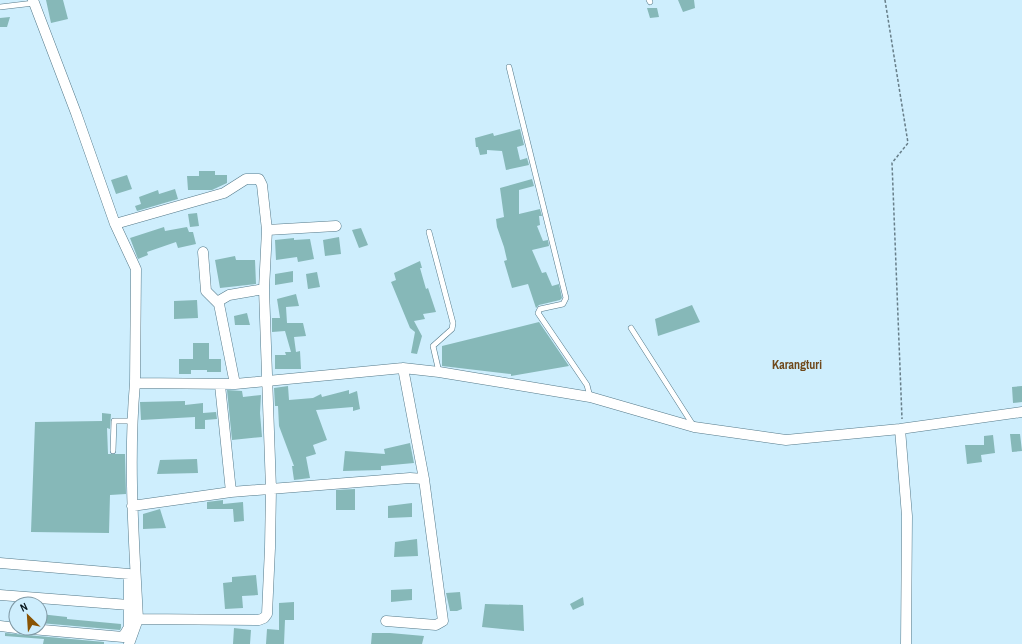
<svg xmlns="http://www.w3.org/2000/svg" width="1022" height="644" font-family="'Archivo Narrow',sans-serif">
<rect width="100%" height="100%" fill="#ceeefd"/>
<path fill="#86b8b8" d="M 46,0 L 63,0 L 68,19 L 51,23 Z
M 678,0 L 694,0 L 695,8 L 683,12 Z
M 647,8 L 657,8 L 659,17 L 650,18 Z
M 10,17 L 7,27 L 0,27 L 0,18 Z
M 520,129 L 524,145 L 517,147 L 520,160 L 527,158 L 529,165 L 506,170 L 502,151 L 487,150 L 487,154 L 480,155 L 478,147 L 476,147 L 475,138 L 493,133 L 494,136 Z
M 199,171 L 215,171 L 215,175 L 227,175 L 227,183 L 212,190 L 188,190 L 187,176 L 199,176 Z
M 127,175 L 132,189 L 116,194 L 111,180 Z
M 532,179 L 534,186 L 519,190 L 519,214 L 540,209 L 542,216 L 539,216 L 540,225 L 537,226 L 543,241 L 548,240 L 549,246 L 532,250 L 542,273 L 546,272 L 552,286 L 559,284 L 562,298 L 560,300 L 539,305 L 536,308 L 528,284 L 512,288 L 504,261 L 507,260 L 504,247 L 497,227 L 496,219 L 504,217 L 500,188 Z
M 175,189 L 178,199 L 137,211 L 135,206 L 141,204 L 139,197 L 158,190 L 159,194 Z
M 197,213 L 199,226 L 190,227 L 188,214 Z
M 164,227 L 165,231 L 187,227 L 189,232 L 193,232 L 196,244 L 178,248 L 176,242 L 147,252 L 148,255 L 138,259 L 130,238 Z
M 361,228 L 368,245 L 359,248 L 352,230 Z
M 339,237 L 341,254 L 325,256 L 323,240 Z
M 294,238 L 294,240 L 310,239 L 314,259 L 298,262 L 297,257 L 276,260 L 275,240 Z
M 235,256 L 236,260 L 255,260 L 256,284 L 220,288 L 215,260 Z
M 420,261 L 422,268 L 420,268 L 426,289 L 428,288 L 436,312 L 423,314 L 425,319 L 414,321 L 422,336 L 417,354 L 411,353 L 415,332 L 410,328 L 391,282 L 396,280 L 394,273 Z
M 293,271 L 293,282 L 275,285 L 275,274 Z
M 317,272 L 320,287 L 308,289 L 306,274 Z
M 296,294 L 299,306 L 286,307 L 287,323 L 303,323 L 306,336 L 294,337 L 296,352 L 300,351 L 301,369 L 275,369 L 275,355 L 286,355 L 285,352 L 291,352 L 285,331 L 272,332 L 272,318 L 280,318 L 277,299 Z
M 197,300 L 198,318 L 174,319 L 174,301 Z
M 692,305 L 700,322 L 658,336 L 655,319 Z
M 247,313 L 250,325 L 235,325 L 234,316 Z
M 539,322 L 569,366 L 511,376 L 511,374 L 442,366 L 442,346 Z
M 193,343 L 209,343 L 209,359 L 221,359 L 221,372 L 207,372 L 207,370 L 191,370 L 191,374 L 179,374 L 179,359 L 193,359 Z
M 288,386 L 289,400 L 313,398 L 321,394 L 322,397 L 349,390 L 349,394 L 357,391 L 360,409 L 353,411 L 353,407 L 316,410 L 327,440 L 313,445 L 316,454 L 306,457 L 310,478 L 294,480 L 292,466 L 294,466 L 279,426 L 278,406 L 275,406 L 274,388 Z
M 1022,386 L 1022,402 L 1013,403 L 1012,387 Z
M 227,390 L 242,391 L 243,397 L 261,395 L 260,413 L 262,437 L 232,440 Z
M 185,401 L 185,405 L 203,403 L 203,413 L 216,412 L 217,419 L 205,420 L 205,429 L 195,429 L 195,417 L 141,420 L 140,402 Z
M 102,413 L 111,414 L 110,429 L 107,428 L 108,454 L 125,454 L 126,494 L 110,495 L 109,533 L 31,532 L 35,422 L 102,421 Z
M 1010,434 L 1020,434 L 1022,451 L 1012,452 Z
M 993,435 L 995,453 L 981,455 L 982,462 L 967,464 L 965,445 L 984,445 L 984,436 Z
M 410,443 L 414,463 L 381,466 L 381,470 L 343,471 L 345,451 L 385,454 L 384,449 Z
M 197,459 L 198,473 L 157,474 L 160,460 Z
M 355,489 L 355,510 L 336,510 L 336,490 Z
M 223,500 L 223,504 L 243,502 L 244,521 L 234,522 L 233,509 L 207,509 L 207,502 Z
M 412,503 L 412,517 L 388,518 L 388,506 Z
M 160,509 L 166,528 L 143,529 L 143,514 Z
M 417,539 L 418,556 L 394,557 L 395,542 Z
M 256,575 L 258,595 L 242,596 L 243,608 L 225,609 L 223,583 L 232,582 L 232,577 Z
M 412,589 L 412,600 L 391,602 L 391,590 Z
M 460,592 L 462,609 L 457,611 L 450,611 L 446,593 Z
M 583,597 L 584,605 L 573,610 L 570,604 Z
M 294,602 L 294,620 L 285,620 L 284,644 L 266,644 L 267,629 L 279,630 L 279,603 Z
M 485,604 L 523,605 L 524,631 L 482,627 Z
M 40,614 L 67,617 L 67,619 L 121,624 L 121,628 L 120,630 L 40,623 Z
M 234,628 L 251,630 L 250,644 L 233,644 Z
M 5,633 L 104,642 L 104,644 L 43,644 L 44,639 L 5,636 Z
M 372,633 L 390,633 L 424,636 L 422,644 L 371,644 Z"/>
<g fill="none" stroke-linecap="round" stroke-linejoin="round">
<g stroke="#547989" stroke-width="6">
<path id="lane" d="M 649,0 L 650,2
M 0,7 L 34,3
M 509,67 L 566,298 L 563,304 L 540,309 L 538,313 L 587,385 L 590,397
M 429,232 L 453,323 L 452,329 L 433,346 L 439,372
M 631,328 L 693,425
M 113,451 L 114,421 L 132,421"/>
</g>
<g stroke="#547989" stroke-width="11">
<path id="street" d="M 33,0 L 76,113 L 115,224 L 136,269 L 135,383 L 235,384 L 403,368 L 439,372 L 590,397 L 694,427 L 786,440 L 900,429 L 1022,412
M 115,224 L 224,193 L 246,179 L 259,179 L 262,185 L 267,230 L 264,289 L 271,489 L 270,548 L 267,614 L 264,618 L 259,620 L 138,619 L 129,644
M 267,230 L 336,226
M 203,252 L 206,291 L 219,304 L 235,384
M 217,302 L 229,295 L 264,289
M 403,368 L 424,479
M 135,383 C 128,462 134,541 138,619
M 220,385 L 231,492
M 900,429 L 907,516 L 906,644
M 132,506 L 231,492 L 410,478 L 424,479 L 443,621 L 436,625 L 386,621
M 0,563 L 129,574 L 129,627 L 123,637 L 20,628
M 0,595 L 129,605
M 0,626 L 16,628"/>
</g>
<path stroke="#677e89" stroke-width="1.5" stroke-dasharray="3 2" stroke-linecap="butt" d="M 885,0 L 908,143 L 892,163 L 902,419"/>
<use href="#lane" stroke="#fff" stroke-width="5"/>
<use href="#street" stroke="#fff" stroke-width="10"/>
</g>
<g text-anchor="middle" stroke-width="4" stroke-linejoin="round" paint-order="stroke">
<g font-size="12" font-weight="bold" fill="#6f481a" stroke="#ceeefd">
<text x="797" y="369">Karangturi</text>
</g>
</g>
<g transform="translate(28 616) rotate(335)"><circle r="19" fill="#ceeefd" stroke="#7f98a4"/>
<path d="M0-3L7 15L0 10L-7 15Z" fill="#8a5404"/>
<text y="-6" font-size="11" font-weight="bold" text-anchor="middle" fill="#08171e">N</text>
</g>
</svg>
